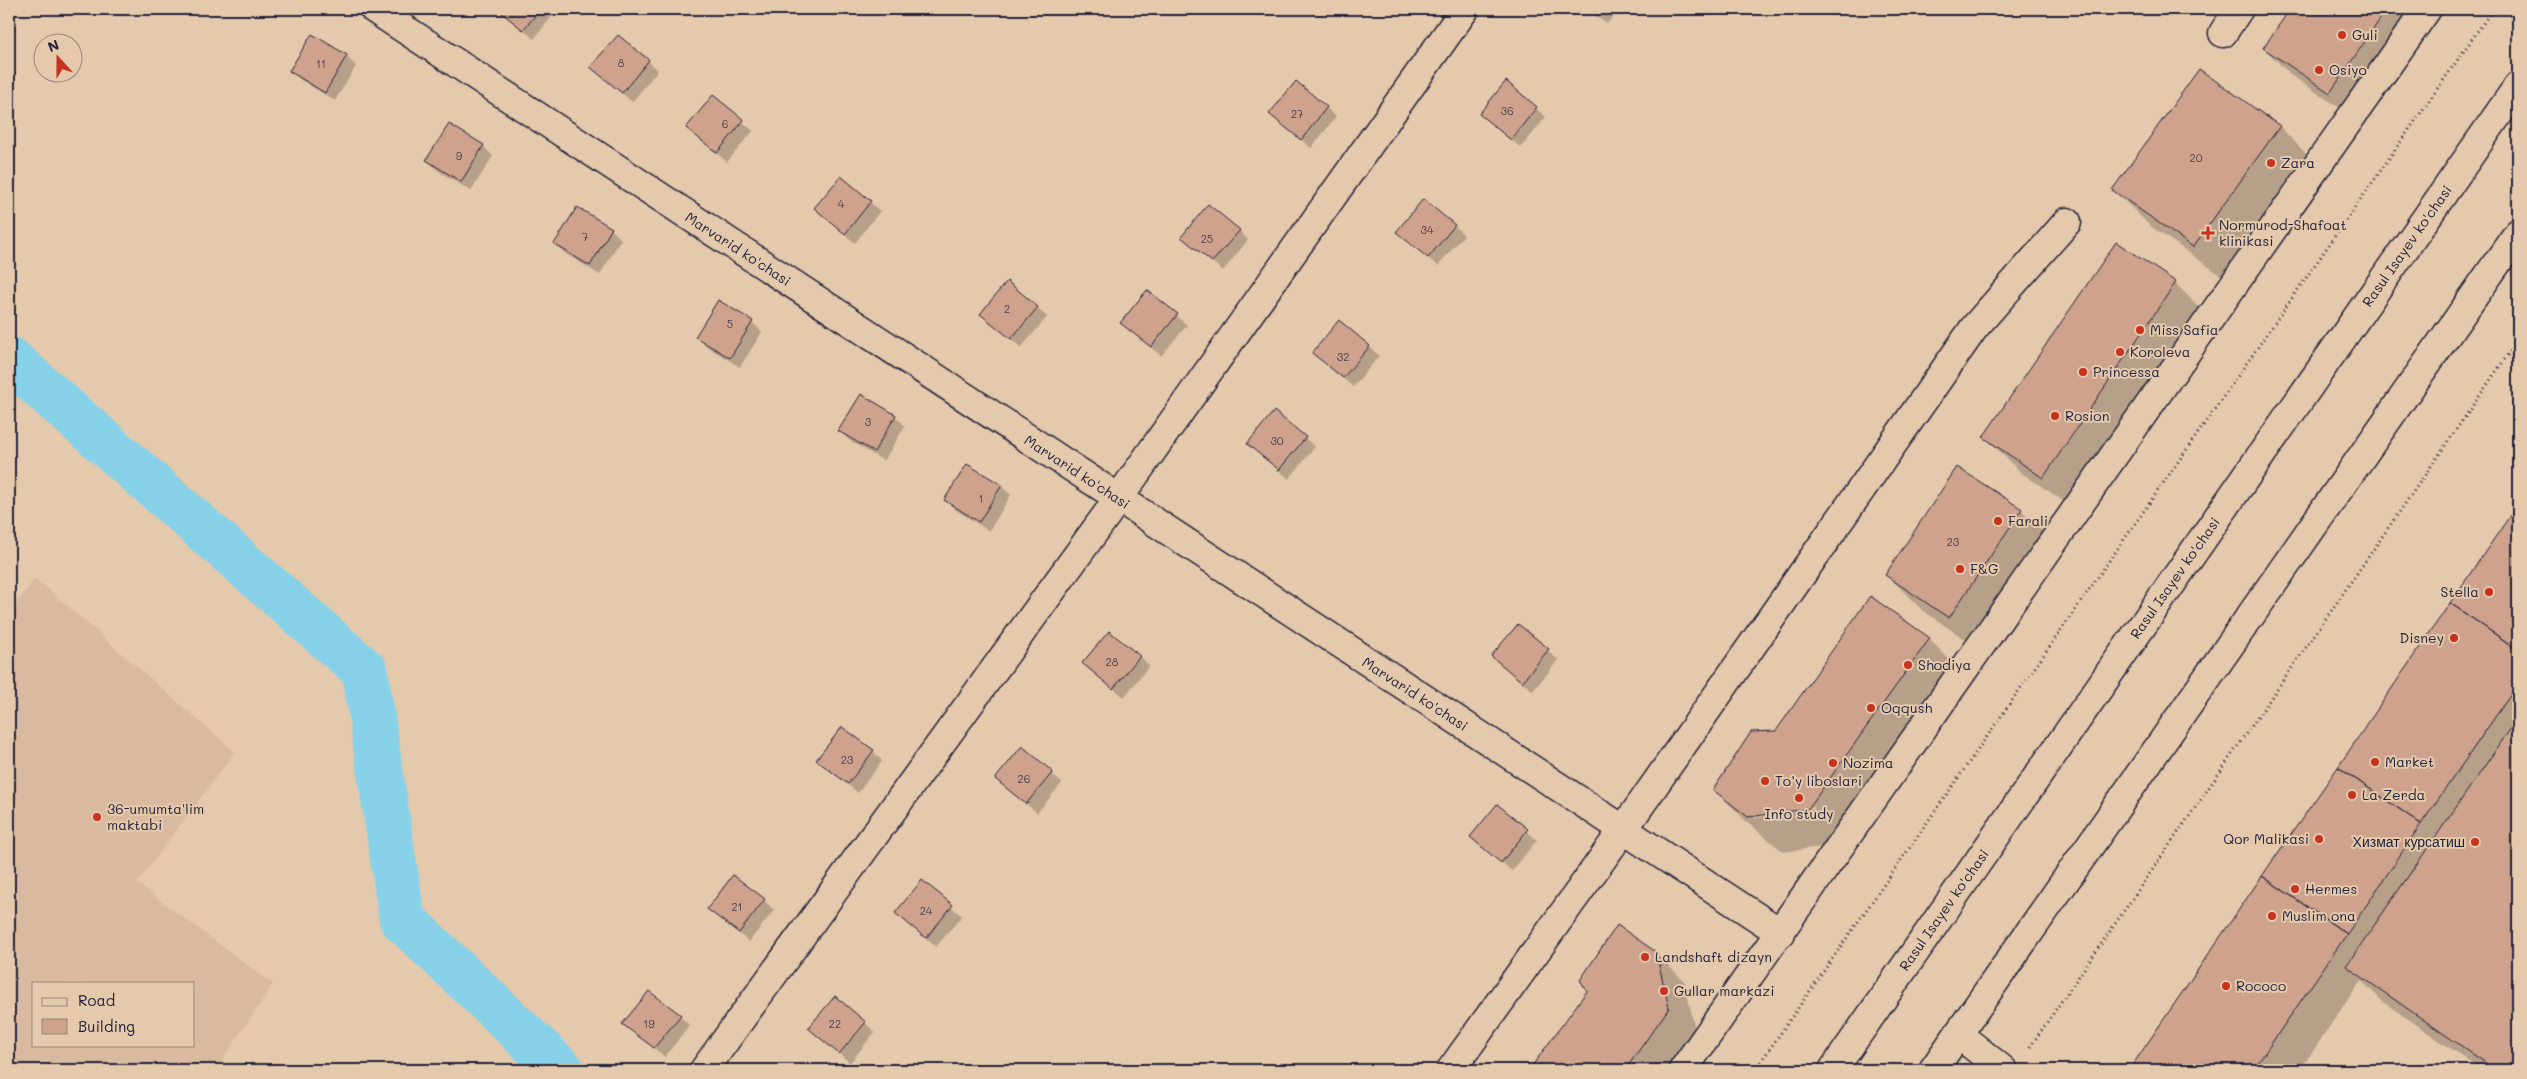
<svg xmlns="http://www.w3.org/2000/svg" width="2527" height="1079" font-family="Mali,sans-serif">
<rect width="100%" height="100%" fill="#e4c9ac"/>
<filter id="ink" filterUnits="userSpaceOnUse"><feTurbulence type="fractalNoise" baseFrequency=".02" numOctaves="2"/><feDisplacementMap in="SourceGraphic" scale="10" xChannelSelector="R" yChannelSelector="G"/><feConvolveMatrix kernelMatrix="1 2 1 2 8 2 1 2 1" color-interpolation-filters="sRGB"/></filter>
<g filter="url(#ink)">
<path fill="#d9baa0" fill-rule="evenodd" d="M 35,578 L 235,752 L 137,883 L 273,984 L 216,1070 L 9,1070 L 9,614 ZM 34,983 L 194,983 L 194,1045 L 34,1045 Z"/>
<path fill="#0003" fill-rule="evenodd" d="M 498,9 L 558,9 L 534,39 Z
M 1588,9 L 1620,9 L 1607,24 Z
M 2291,9 L 2434,9 L 2358,120 L 2292,76 L 2264,48 Z
M 346,56 L 356,66 L 335,101 L 301,80 L 291,71 Z
M 648,61 L 658,70 L 632,102 L 592,67 Z
M 2200,71 L 2280,127 L 2314,162 L 2229,281 L 2149,225 L 2114,190 Z
M 1506,83 L 1546,117 L 1521,148 L 1481,114 Z
M 713,97 L 753,131 L 727,162 L 688,128 Z
M 1326,108 L 1336,117 L 1311,148 L 1271,114 Z
M 483,146 L 493,156 L 471,191 L 437,170 L 428,160 Z
M 841,178 L 880,211 L 855,243 L 815,208 Z
M 1454,225 L 1464,235 L 1438,266 L 1398,232 Z
M 611,229 L 621,239 L 600,275 L 566,254 L 556,244 Z
M 1239,230 L 1248,240 L 1223,271 L 1183,237 Z
M 1007,283 L 1047,317 L 1021,348 L 982,314 Z
M 2175,283 L 2210,318 L 2078,511 L 2020,472 L 1985,437 Z
M 1147,291 L 1187,325 L 1161,356 L 1121,323 Z
M 752,322 L 762,332 L 740,367 L 706,346 L 697,337 Z
M 1369,346 L 1379,356 L 1353,387 L 1313,353 Z
M 862,396 L 895,416 L 905,426 L 884,461 L 850,441 L 840,431 Z
M 1305,438 L 1315,447 L 1289,479 L 1249,444 Z
M 1001,486 L 1011,495 L 989,531 L 956,510 L 946,500 Z
M 2518,506 L 2518,1070 L 2482,1070 L 2382,1001 L 2361,980 L 2300,1070 L 2131,1070 Z
M 2021,510 L 2056,545 L 1984,652 L 1922,610 L 1887,575 Z
M 1518,625 L 1558,660 L 1533,691 L 1493,656 Z
M 1929,639 L 1964,674 L 1843,844 L 1784,852 L 1750,825 L 1715,790 L 1776,732 ZM 1814,807 L 1815,809 L 1754,818 L 1754,815 Z
M 1140,656 L 1149,666 L 1124,697 L 1094,672 Z
M 1022,748 L 1062,783 L 1037,813 L 997,779 Z
M 873,751 L 882,761 L 858,793 L 818,760 Z
M 1497,806 L 1537,840 L 1512,871 L 1482,846 Z
M 922,882 L 962,916 L 936,947 L 897,913 Z
M 764,900 L 774,910 L 749,942 L 709,909 Z
M 1656,953 L 1684,981 L 1697,1037 L 1673,1070 L 1531,1070 L 1588,991 Z
M 680,1016 L 689,1025 L 665,1057 L 624,1024 Z
M 865,1023 L 875,1032 L 850,1063 L 810,1028 Z"/>
<g fill="none" stroke-linecap="round" stroke-linejoin="round">
<path stroke="#88d2e9" stroke-width="46" d="M 9,359 L 365,671 L 402,919 L 561,1070"/>
</g>
<path fill="#cea28c" stroke="#22223b" d="M 497,9 L 541,9 L 523,30 Z
M 1588,9 L 1603,9 L 1597,16 Z
M 2290,9 L 2387,9 L 2330,93 L 2263,48 Z
M 312,34 L 347,55 L 325,93 L 289,71 Z
M 618,35 L 649,60 L 622,93 L 590,67 Z
M 2199,69 L 2280,126 L 2193,247 L 2112,190 Z
M 1296,81 L 1327,107 L 1301,140 L 1269,114 Z
M 1506,81 L 1537,107 L 1511,140 L 1479,114 Z
M 713,95 L 744,120 L 717,153 L 686,128 Z
M 449,124 L 484,145 L 461,182 L 426,160 Z
M 841,176 L 871,201 L 845,234 L 814,208 Z
M 1423,199 L 1455,225 L 1428,258 L 1396,232 Z
M 1208,204 L 1240,230 L 1212,262 L 1181,237 Z
M 577,207 L 612,228 L 590,266 L 554,244 Z
M 2116,242 L 2176,282 L 2043,478 L 1983,437 Z
M 1007,281 L 1038,307 L 1011,339 L 980,314 Z
M 1147,290 L 1178,314 L 1151,347 L 1120,323 Z
M 718,300 L 753,321 L 730,358 L 695,337 Z
M 1339,320 L 1370,346 L 1343,378 L 1312,353 Z
M 861,394 L 896,415 L 874,452 L 838,431 Z
M 1274,411 L 1306,437 L 1279,470 L 1247,444 Z
M 967,464 L 1002,485 L 979,522 L 944,500 Z
M 1957,467 L 2022,509 L 1949,618 L 1885,575 Z
M 2518,504 L 2518,650 L 2450,603 Z
M 1870,596 L 1930,638 L 1808,809 L 1748,817 L 1713,790 L 1751,732 L 1776,731 Z
M 2450,603 L 2518,650 L 2518,684 L 2421,824 L 2338,767 Z
M 1518,624 L 1549,649 L 1522,682 L 1491,656 Z
M 1109,631 L 1140,656 L 1113,689 L 1082,663 Z
M 2518,718 L 2518,1070 L 2496,1070 L 2346,966 Z
M 842,727 L 874,750 L 848,784 L 816,760 Z
M 1022,746 L 1053,772 L 1026,804 L 995,779 Z
M 2338,767 L 2421,824 L 2347,934 L 2262,876 Z
M 1497,804 L 1528,829 L 1501,863 L 1470,837 Z
M 733,875 L 765,899 L 739,933 L 707,909 Z
M 2262,876 L 2347,934 L 2253,1070 L 2129,1070 Z
M 922,880 L 953,905 L 926,938 L 895,913 Z
M 1617,925 L 1656,952 L 1669,1008 L 1625,1070 L 1529,1070 L 1587,991 L 1580,980 Z
M 649,991 L 681,1015 L 654,1048 L 622,1024 Z
M 835,996 L 866,1022 L 839,1054 L 808,1028 Z"/>
<g fill="none" stroke-linecap="round" stroke-linejoin="round">
<g stroke="#22223b" stroke-width="31">
<path id="minor" d="M 374,9 L 1781,933
M 2223,33 L 2239,9
M 1958,1034 L 2003,1070
M 704,1070 L 1118,499 L 1465,9
M 1451,1070 L 1623,830 L 1974,328 L 2067,222
M 1683,1070 L 2427,9"/>
</g>
<g stroke="#22223b" stroke-width="31">
<path id="major" d="M 1833,1070 L 2518,86
M 1933,1070 L 2518,233"/>
</g>
<path stroke="#22223b" stroke-width="3" stroke-dasharray="1 4" stroke-linecap="butt" d="M 2030,1047 L 2518,340
M 1755,1070 L 2493,9"/>
<use href="#minor" stroke="#e4c9ac" stroke-width="28"/>
<use href="#major" stroke="#e4c9ac" stroke-width="28"/>
</g>
</g>
<g fill="#c8321e" stroke="#e4c9ac" stroke-width="2">
<circle cx="2342" cy="35" r="5"/>
<circle cx="2319" cy="70" r="5"/>
<circle cx="2271" cy="163" r="5"/>
<path d="M2205.5 225.5h5v5h5v5h-5v5h-5v-5h-5v-5h5z"/>
<circle cx="2140" cy="330" r="5"/>
<circle cx="2120" cy="352" r="5"/>
<circle cx="2083" cy="372" r="5"/>
<circle cx="2055" cy="416" r="5"/>
<circle cx="1998" cy="521" r="5"/>
<circle cx="1960" cy="569" r="5"/>
<circle cx="2489" cy="592" r="5"/>
<circle cx="2454" cy="638" r="5"/>
<circle cx="1908" cy="665" r="5"/>
<circle cx="1871" cy="708" r="5"/>
<circle cx="2375" cy="762" r="5"/>
<circle cx="1833" cy="763" r="5"/>
<circle cx="1765" cy="781" r="5"/>
<circle cx="2352" cy="795" r="5"/>
<circle cx="1799" cy="798" r="5"/>
<circle cx="97" cy="817" r="5"/>
<circle cx="2319" cy="839" r="5"/>
<circle cx="2475" cy="842" r="5"/>
<circle cx="2295" cy="889" r="5"/>
<circle cx="2272" cy="916" r="5"/>
<circle cx="1645" cy="957" r="5"/>
<circle cx="2226" cy="986" r="5"/>
<circle cx="1664" cy="991" r="5"/>
</g>
<g text-anchor="middle" stroke-width="4" stroke-linejoin="round" paint-order="stroke">
<g font-size="11" fill="#4d424f">
<text x="621" y="67">8</text>
<text x="321" y="68">11</text>
<text x="1507" y="115">36</text>
<text x="1297" y="118">27</text>
<text x="725" y="128">6</text>
<text x="459" y="160">9</text>
<text x="2196" y="162">20</text>
<text x="841" y="208">4</text>
<text x="1427" y="234">34</text>
<text x="585" y="241">7</text>
<text x="1207" y="243">25</text>
<text x="1007" y="313">2</text>
<text x="730" y="328">5</text>
<text x="1343" y="361">32</text>
<text x="868" y="426">3</text>
<text x="1277" y="445">30</text>
<text x="981" y="503">1</text>
<text x="1953" y="546">23</text>
<text x="1112" y="666">28</text>
<text x="847" y="764">23</text>
<text x="1024" y="783">26</text>
<text x="737" y="911">21</text>
<text x="926" y="915">24</text>
<text x="649" y="1028">19</text>
<text x="835" y="1028">22</text>
</g>
<g font-size="14" fill="#22223b" stroke="#e4c9ac" text-anchor="start">
<text x="2352" y="40">Guli</text>
<text x="2329" y="75">Osiyo</text>
<text x="2281" y="168">Zara</text>
<text x="2219" y="230">Normurod-Shafoat<tspan x="2219" dy="16">klinikasi</tspan></text>
<text x="2150" y="335">Miss Safia</text>
<text x="2130" y="357">Koroleva</text>
<text x="2093" y="377">Princessa</text>
<text x="2065" y="421">Rosion</text>
<text x="2008" y="526">Farali</text>
<text x="1970" y="574">F&amp;G</text>
<text x="2479" y="597" text-anchor="end">Stella</text>
<text x="2444" y="643" text-anchor="end">Disney</text>
<text x="1918" y="670">Shodiya</text>
<text x="1881" y="713">Oqqush</text>
<text x="2385" y="767">Market</text>
<text x="1843" y="768">Nozima</text>
<text x="1775" y="786">To’y liboslari</text>
<text x="2362" y="800">La Zerda</text>
<text x="107" y="814">36-umumta'lim<tspan x="107" dy="16">maktabi</tspan></text>
<text x="1799" y="819" text-anchor="middle">Info study</text>
<text x="2309" y="844" text-anchor="end">Qor Malikasi</text>
<text x="2465" y="847" text-anchor="end">Хизмат курсатиш</text>
<text x="2305" y="894">Hermes</text>
<text x="2282" y="921">Muslim ona</text>
<text x="1655" y="962">Landshaft dizayn</text>
<text x="2236" y="991">Rococo</text>
<text x="1674" y="996">Gullar markazi</text>
</g>
<g font-size="14" fill="#22223b" stroke="#e4c9ac">
<text transform="translate(2407 246) rotate(-55)" y="5">Rasul Isayev ko'chasi</text>
<text transform="translate(738 249) rotate(33)" y="5">Marvarid ko'chasi</text>
<text transform="translate(1077 472) rotate(33)" y="5">Marvarid ko'chasi</text>
<text transform="translate(2175 578) rotate(-55)" y="5">Rasul Isayev ko'chasi</text>
<text transform="translate(1415 694) rotate(33)" y="5">Marvarid ko'chasi</text>
<text transform="translate(1944 910) rotate(-55)" y="5">Rasul Isayev ko'chasi</text>
</g>
</g>
<rect width="2527" height="1079" fill="none" stroke="#e4c9ac" stroke-width="30"/>
<rect x="15" y="15" width="2497" height="1049" fill="none" stroke="#22223b" stroke-width="2" filter="url(#ink)"/>
<rect x="32" y="982" width="162" height="65" fill="#e4c9ac" stroke="#96867f"/>
<rect x="42" y="998" width="25" height="8" fill="#e4c9ac" stroke="#96867f"/>
<text x="78" y="1006" font-size="15" fill="#22223b">Road</text>
<rect x="42" y="1019" width="25" height="15" fill="#cea28c" stroke="#96867f"/>
<text x="78" y="1032" font-size="15" fill="#22223b">Building</text>
<g transform="translate(58 58) rotate(339)"><circle r="24" fill="#e4c9ac" stroke="#96867f"/>
<path d="M0-4L9 19L0 12L-9 19Z" fill="#c8321e"/>
<text y="-8" font-size="14" font-weight="bold" text-anchor="middle" fill="#22223b">N</text>
</g>
</svg>
